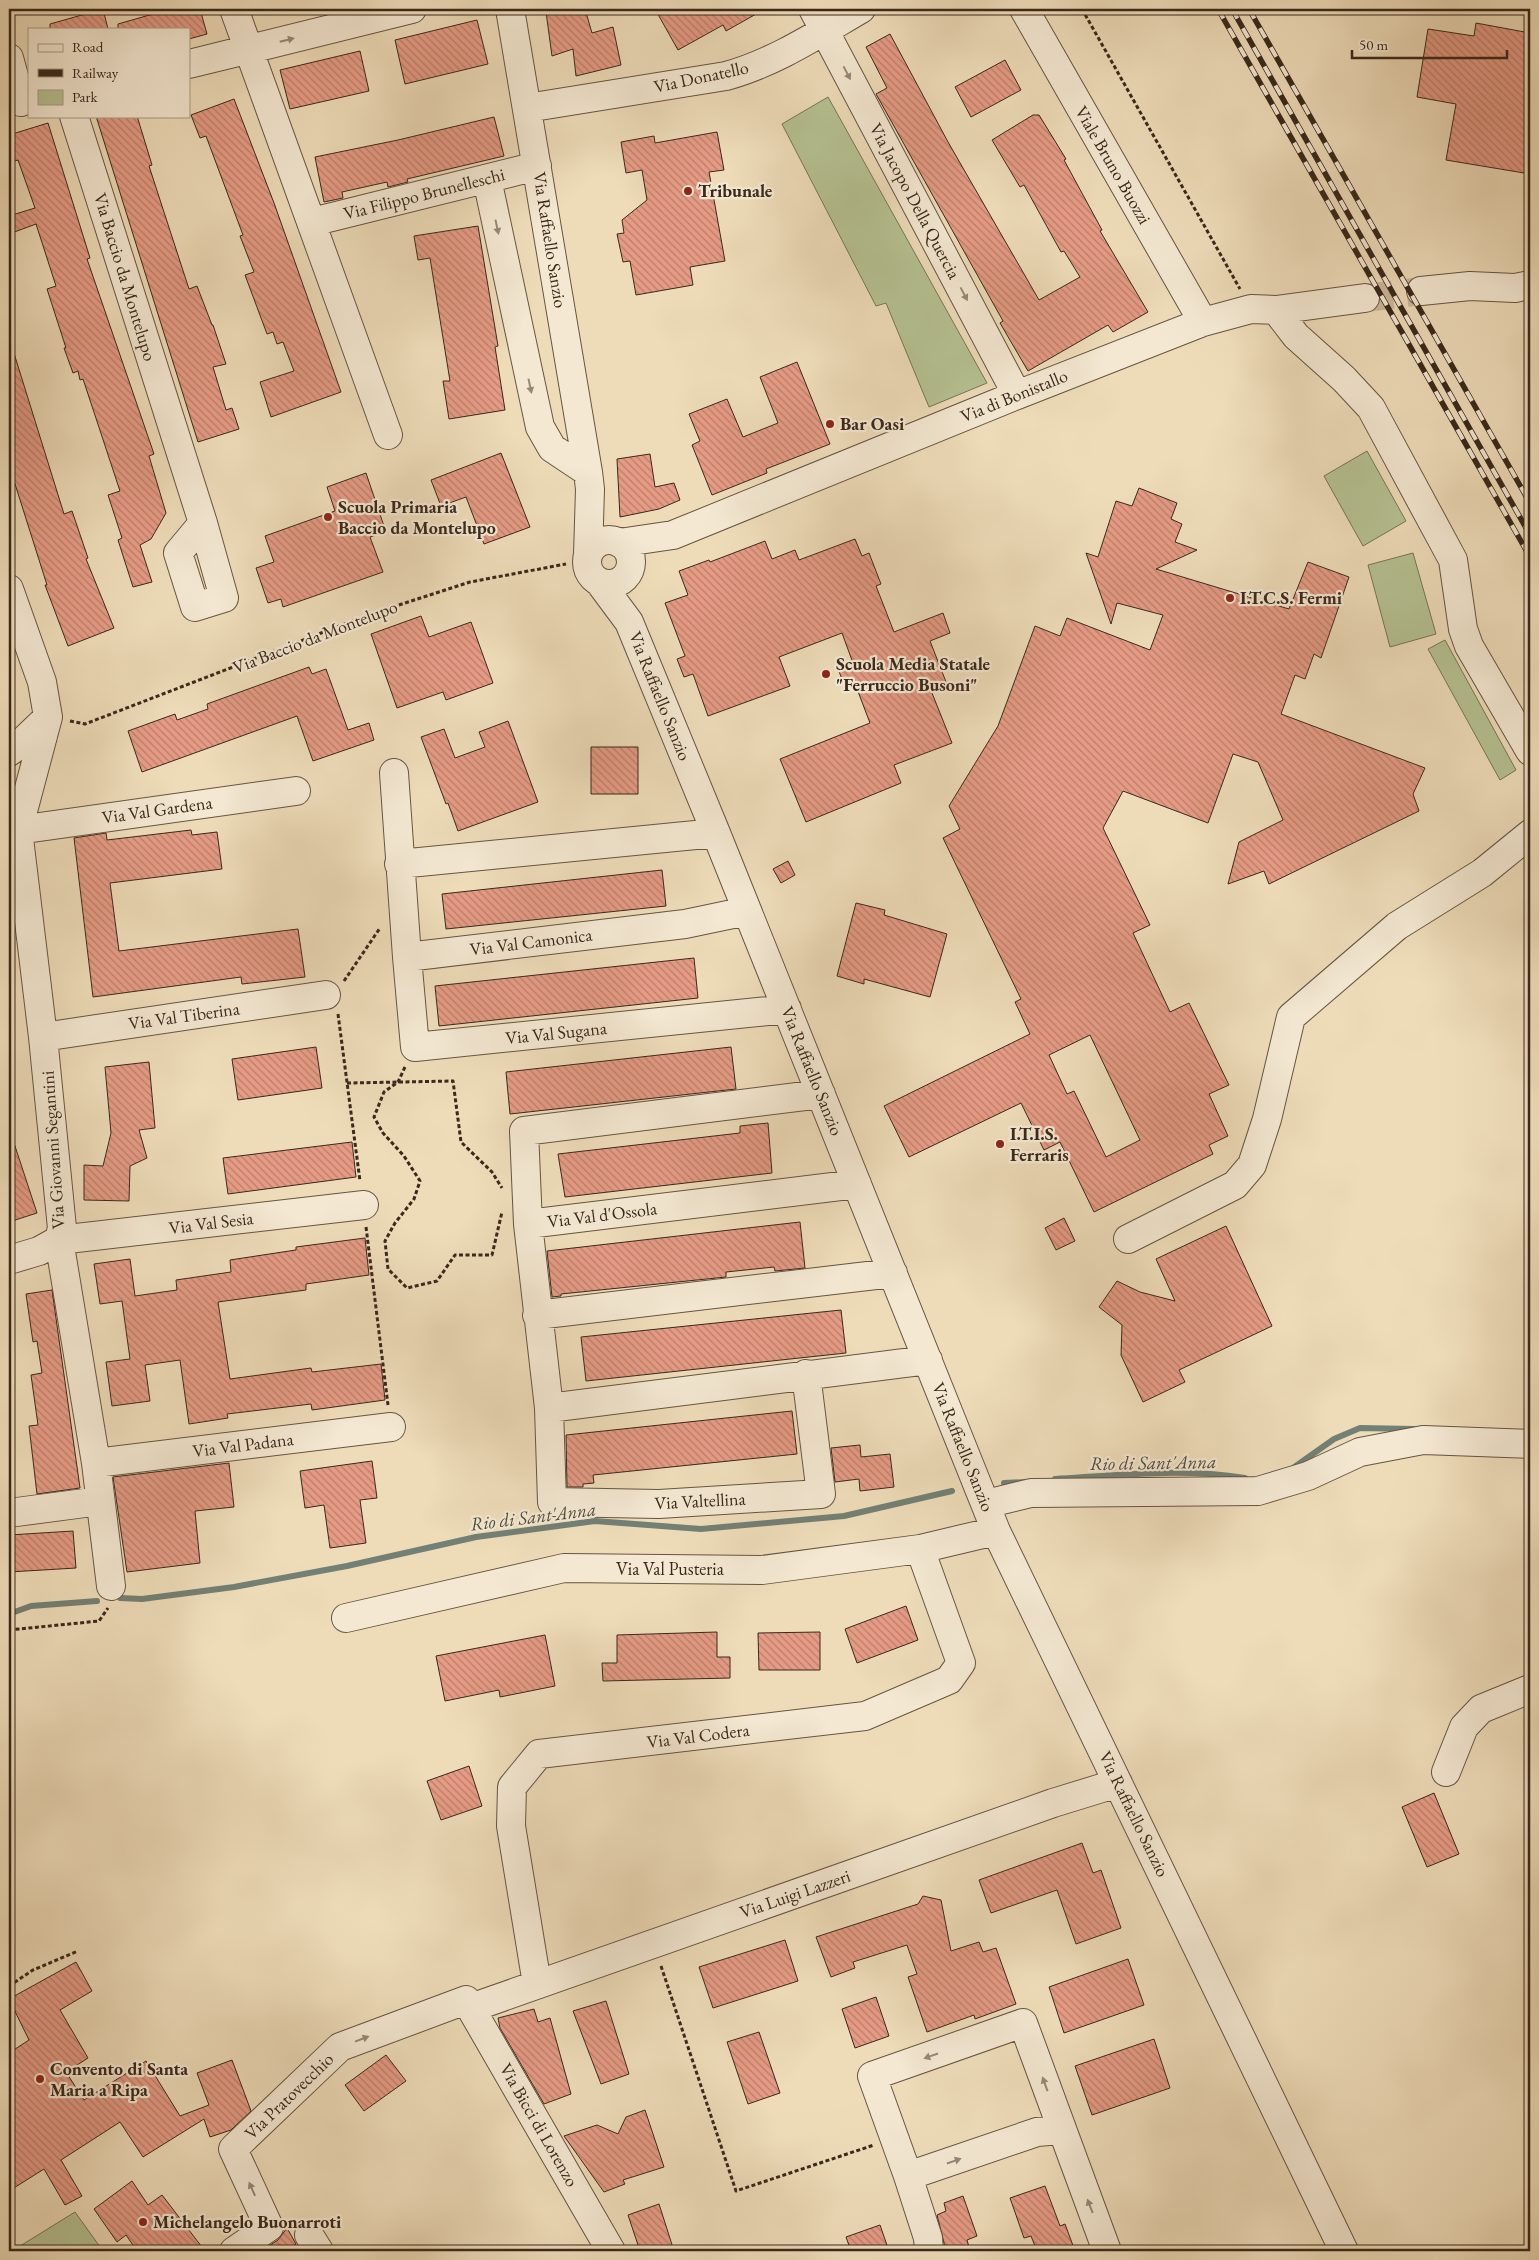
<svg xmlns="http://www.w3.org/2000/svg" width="1539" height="2260" font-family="'EB Garamond',serif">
<defs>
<pattern id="building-back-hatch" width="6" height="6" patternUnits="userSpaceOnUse" patternTransform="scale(1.25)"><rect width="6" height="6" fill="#e69b85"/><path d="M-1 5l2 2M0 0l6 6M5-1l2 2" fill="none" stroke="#bb7e6c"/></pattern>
</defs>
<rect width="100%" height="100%" fill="#eedcb9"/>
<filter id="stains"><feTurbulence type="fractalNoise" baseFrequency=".004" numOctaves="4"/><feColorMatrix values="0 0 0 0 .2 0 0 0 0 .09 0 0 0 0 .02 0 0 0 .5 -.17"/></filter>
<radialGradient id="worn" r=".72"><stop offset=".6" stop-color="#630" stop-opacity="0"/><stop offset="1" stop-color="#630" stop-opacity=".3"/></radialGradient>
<path fill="#b5c192" stroke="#777456" d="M 828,97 L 987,383 L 929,407 L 886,303 L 876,306 L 782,124 Z
M 1367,451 L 1406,521 L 1363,546 L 1324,476 Z
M 1413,553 L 1436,634 L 1390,647 L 1368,565 Z
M 1445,640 L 1516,770 L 1500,780 L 1428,649 Z
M 75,2212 L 103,2251 L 12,2251 Z"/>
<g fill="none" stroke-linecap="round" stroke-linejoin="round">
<path stroke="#738075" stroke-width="6" d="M 1293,1468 L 1334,1439 L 1360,1428 L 1414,1429
M 1055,1479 C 1119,1475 1182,1468 1245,1478
M 1004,1483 L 1026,1482
M 120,1598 L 142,1599 L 234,1587 L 347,1566 L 476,1537 L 595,1521 L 701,1529 L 844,1516 L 952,1491
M 9,1614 L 31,1606 L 97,1601"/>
</g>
<path fill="url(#building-back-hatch)" stroke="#39281b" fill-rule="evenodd" d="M 103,9 L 108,29 L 50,29 L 50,24 Z
M 159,9 L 200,9 L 207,34 L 189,39 L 189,29 L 118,29 L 118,24 L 160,12 Z
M 558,9 L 585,9 L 592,33 L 613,27 L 621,65 L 576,76 L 573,49 L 552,56 L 546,12 Z
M 655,9 L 765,9 L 726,31 L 723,25 L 678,50 Z
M 477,20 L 488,64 L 405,84 L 395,40 Z
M 1476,23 L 1530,33 L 1530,174 L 1446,160 L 1456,104 L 1417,97 L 1428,29 L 1474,36 Z
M 890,34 L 948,142 L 1039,300 L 1080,277 L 1064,251 L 1061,252 L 1024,185 L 1020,187 L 992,140 L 1033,115 L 1039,115 L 1066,159 L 1064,160 L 1102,230 L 1100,231 L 1148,312 L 1113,332 L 1108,325 L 1028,371 L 1000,323 L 1003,321 L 876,94 L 887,88 L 866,47 Z
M 360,51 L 369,91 L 290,109 L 280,70 Z
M 1005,60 L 1021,90 L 971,117 L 955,87 Z
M 234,99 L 274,203 L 341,392 L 271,417 L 260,382 L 294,371 L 283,342 L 277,344 L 273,332 L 267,334 L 245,275 L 254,272 L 240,236 L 243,235 L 206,136 L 200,138 L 191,115 Z
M 96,116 L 137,116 L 152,165 L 149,166 L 189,289 L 197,286 L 212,325 L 213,325 L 226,364 L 213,367 L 226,410 L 232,408 L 239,429 L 198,442 Z
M 494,117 L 504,156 L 407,179 L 408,182 L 388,187 L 387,182 L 342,192 L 343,198 L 324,202 L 315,157 L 398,140 Z
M 48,123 L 90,258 L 87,259 L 154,454 L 149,456 L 166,513 L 151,539 L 140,545 L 152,582 L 133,587 L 118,540 L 122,538 L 108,495 L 120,491 L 83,379 L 80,380 L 78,371 L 73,373 L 64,348 L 66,348 L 47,289 L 56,286 L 36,224 L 9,234 L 9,216 L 35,208 L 18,160 L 9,163 L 9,135 Z
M 717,132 L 724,170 L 709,172 L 725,261 L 690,267 L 693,285 L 636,295 L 630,261 L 623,262 L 617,234 L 624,233 L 622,220 L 647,200 L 642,170 L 626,173 L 621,142 L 654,136 L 655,143 Z
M 478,226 L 498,346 L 495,347 L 505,410 L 449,419 L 443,381 L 450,381 L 430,258 L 418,260 L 414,236 Z
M 13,350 L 64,514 L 72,511 L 88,558 L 86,559 L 114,628 L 68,646 L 45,585 L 47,585 L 9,465 L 9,351 Z
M 797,362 L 830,444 L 766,469 L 767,473 L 712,495 L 692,445 L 700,441 L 689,414 L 727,399 L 743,437 L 778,423 L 760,377 Z
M 501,453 L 530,527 L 484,544 L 466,497 L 441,506 L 431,480 Z
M 650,454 L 655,487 L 674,483 L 680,500 L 659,509 L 620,517 L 617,459 Z
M 366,473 L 386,532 L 370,537 L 383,572 L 283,607 L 281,599 L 268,603 L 256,568 L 274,562 L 265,536 L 335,511 L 327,487 Z
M 1139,488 L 1177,503 L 1171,519 L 1182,524 L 1175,542 L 1197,550 L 1156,569 L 1289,609 L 1308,562 L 1349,577 L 1321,658 L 1314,654 L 1305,679 L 1295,675 L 1281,714 L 1425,768 L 1413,794 L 1419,811 L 1269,884 L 1264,871 L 1228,884 L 1239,842 L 1283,820 L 1258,762 L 1233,754 L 1208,823 L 1123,791 L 1103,828 L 1150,925 L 1133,933 L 1170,1012 L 1189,1003 L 1229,1085 L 1209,1094 L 1228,1136 L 1209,1145 L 1213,1154 L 1094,1212 L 1060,1142 L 1044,1150 L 1021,1103 L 909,1157 L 884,1106 L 1030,1034 L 1015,1002 L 1021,999 L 943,838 L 960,829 L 949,806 L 998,726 L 1035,626 L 1060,636 L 1067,618 L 1150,650 L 1163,615 L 1117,603 L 1111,624 L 1086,553 L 1098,557 L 1116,501 L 1132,506 ZM 1090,1035 L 1140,1140 L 1106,1157 L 1074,1091 L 1067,1094 L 1049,1055 Z
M 855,539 L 862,556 L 869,553 L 881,584 L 876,586 L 894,632 L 943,613 L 950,633 L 930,641 L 948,687 L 932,693 L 952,743 L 894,765 L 901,783 L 806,822 L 780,759 L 870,723 L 854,681 L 844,684 L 838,669 L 853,663 L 842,633 L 779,657 L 790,686 L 708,716 L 693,674 L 684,677 L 677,659 L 685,656 L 665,603 L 688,595 L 679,571 L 709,560 L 710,562 L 765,541 L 772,559 L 795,550 L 799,560 Z
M 421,616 L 429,637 L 471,622 L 493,683 L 446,700 L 443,692 L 397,708 L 371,634 Z
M 309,667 L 312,674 L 326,669 L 348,730 L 369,723 L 374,740 L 313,761 L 297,716 L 142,772 L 128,731 L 175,714 L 177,720 L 208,709 L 207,704 Z
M 508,721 L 538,802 L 458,831 L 448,803 L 446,804 L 421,737 L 444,729 L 455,758 L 485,747 L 479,732 Z
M 591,747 L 638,747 L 638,794 L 591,794 Z
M 191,830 L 192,835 L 217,832 L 222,869 L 110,883 L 119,951 L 298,929 L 305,977 L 242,984 L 241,977 L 93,997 L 74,838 L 106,833 L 107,840 Z
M 788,861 L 795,875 L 781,883 L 773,869 Z
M 662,870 L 666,906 L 446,929 L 442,894 Z
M 856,903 L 885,910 L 884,915 L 947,934 L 930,997 L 864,979 L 864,984 L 837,976 Z
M 694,958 L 698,998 L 439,1026 L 435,986 Z
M 316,1047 L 322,1088 L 238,1100 L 232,1059 Z
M 731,1047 L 736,1089 L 510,1114 L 506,1072 Z
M 149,1062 L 155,1128 L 139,1130 L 147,1158 L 130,1166 L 129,1201 L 84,1200 L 84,1165 L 103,1166 L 111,1133 L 105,1067 Z
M 768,1123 L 772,1173 L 565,1197 L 558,1154 L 740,1133 L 740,1126 Z
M 12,1137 L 37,1213 L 9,1222 L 9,1138 Z
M 352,1142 L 356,1177 L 228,1194 L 223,1158 Z
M 1064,1218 L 1075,1241 L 1056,1250 L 1045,1228 Z
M 800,1222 L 805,1268 L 775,1271 L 774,1267 L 726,1272 L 726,1277 L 561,1294 L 561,1296 L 552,1297 L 547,1251 Z
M 1226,1226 L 1272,1326 L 1179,1370 L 1185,1382 L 1143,1402 L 1121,1355 L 1122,1325 L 1099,1307 L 1117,1281 L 1140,1292 L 1175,1301 L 1156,1259 Z
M 365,1238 L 369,1275 L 306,1284 L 306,1290 L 218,1302 L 230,1379 L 311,1368 L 312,1372 L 381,1364 L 385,1400 L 312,1410 L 311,1404 L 227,1414 L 228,1418 L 189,1424 L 180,1360 L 145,1365 L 150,1401 L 112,1406 L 106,1362 L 130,1359 L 122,1301 L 100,1304 L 94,1264 L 130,1259 L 135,1296 L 177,1290 L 176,1280 L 231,1272 L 230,1260 L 296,1250 L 296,1247 Z
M 52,1290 L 80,1488 L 37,1494 L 29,1426 L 38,1425 L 31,1375 L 42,1373 L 37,1341 L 33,1342 L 26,1294 Z
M 841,1310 L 846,1353 L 586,1381 L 581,1337 Z
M 792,1411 L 797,1454 L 593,1475 L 594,1483 L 583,1484 L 583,1487 L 567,1487 L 566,1435 Z
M 860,1445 L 861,1457 L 890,1454 L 894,1487 L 860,1491 L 859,1479 L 835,1482 L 831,1448 Z
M 372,1461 L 377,1498 L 360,1500 L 366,1543 L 330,1548 L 324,1505 L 305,1508 L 300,1471 Z
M 229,1463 L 234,1507 L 195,1511 L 200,1563 L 127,1572 L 113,1477 Z
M 73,1531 L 76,1568 L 9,1572 L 9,1535 Z
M 906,1606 L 918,1640 L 857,1663 L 845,1629 Z
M 717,1632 L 717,1657 L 730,1657 L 730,1678 L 603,1681 L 602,1663 L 617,1663 L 617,1635 Z
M 820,1632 L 820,1670 L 759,1670 L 758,1633 Z
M 545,1635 L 555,1686 L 500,1697 L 499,1690 L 445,1701 L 436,1656 Z
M 469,1766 L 482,1806 L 441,1820 L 427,1781 Z
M 1434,1793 L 1459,1854 L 1427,1867 L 1402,1807 Z
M 1082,1843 L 1093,1873 L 1101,1870 L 1121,1928 L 1076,1944 L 1057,1890 L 991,1913 L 979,1880 Z
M 923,1896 L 941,1900 L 951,1951 L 979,1942 L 983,1952 L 996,1948 L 1016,2004 L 975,2019 L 974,2015 L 927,2032 L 908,1977 L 917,1974 L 907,1945 L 853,1962 L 855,1968 L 831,1977 L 816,1937 L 918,1904 Z
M 785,1940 L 798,1981 L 713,2008 L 699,1967 Z
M 1128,1959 L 1144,2005 L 1064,2033 L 1049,1987 Z
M 76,1962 L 92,1991 L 60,2010 L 88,2058 L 66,2072 L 84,2100 L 146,2061 L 180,2116 L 209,2105 L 197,2073 L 232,2060 L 251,2111 L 231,2130 L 210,2137 L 204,2119 L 143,2157 L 120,2122 L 61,2160 L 82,2196 L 65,2205 L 44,2169 L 9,2191 L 9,2053 L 29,2040 L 9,1999 Z
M 876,1997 L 889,2036 L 855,2048 L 842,2009 Z
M 606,2001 L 629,2074 L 601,2084 L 573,2011 Z
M 534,2009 L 538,2022 L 550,2018 L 571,2094 L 544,2104 L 500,2028 L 498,2018 Z
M 759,2032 L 780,2093 L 748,2104 L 727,2042 Z
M 1154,2039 L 1170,2088 L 1092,2115 L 1075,2066 Z
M 386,2055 L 406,2081 L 364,2111 L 345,2085 Z
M 645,2110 L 664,2167 L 623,2180 L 625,2184 L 604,2192 L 564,2136 L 597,2125 L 618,2134 L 626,2117 Z
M 132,2181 L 148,2205 L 162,2195 L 205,2251 L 137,2251 L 126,2235 L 117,2242 L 94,2209 Z
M 1045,2186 L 1060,2226 L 1065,2224 L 1075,2251 L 1037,2251 L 1031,2236 L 1024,2238 L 1010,2198 Z
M 963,2196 L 977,2236 L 967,2240 L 969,2247 L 956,2251 L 946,2251 L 937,2215 L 946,2211 L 944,2203 Z
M 659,2204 L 674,2251 L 640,2251 L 628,2215 Z
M 880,2225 L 889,2251 L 851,2251 L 846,2237 Z
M 287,2228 L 296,2244 L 287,2251 L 261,2251 L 278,2240 Z"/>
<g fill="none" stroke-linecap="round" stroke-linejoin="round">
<path stroke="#cab899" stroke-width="28" stroke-dasharray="28 14" stroke-linecap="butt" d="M 1365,298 L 1421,291"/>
<g stroke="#665542" stroke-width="30">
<path id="minor" d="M 234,9 L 388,435
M 510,9 L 588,472 L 590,489 L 588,555
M 813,9 L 1017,395
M 1024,9 L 1203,322
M 9,58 L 21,102
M 189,64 L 412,9
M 527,108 L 726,76 C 774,63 818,34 861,9
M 74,116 L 203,523 L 224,598 L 195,607 L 178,553 L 203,523
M 487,179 L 540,427 L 552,448 L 588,472
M 312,222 L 537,166
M 1421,291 L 1470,286 L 1515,288 L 1530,285
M 1276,310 L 1296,336 L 1344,379 L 1371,408 L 1453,560 L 1463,629 L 1469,646 L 1530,751
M587 562a22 22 0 1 1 44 0a22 22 0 1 1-44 0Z
M 619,543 L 673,535 L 1017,395 L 1203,322 L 1251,309 L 1276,310 L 1365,298
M 600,583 L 629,622 L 716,833 L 996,1531 L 1344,2251
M 9,589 L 42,682 L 48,717 L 18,830 L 43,1037 L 62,1228 L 59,1240 L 96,1463 L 111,1586
M 9,752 L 20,744 L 47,718
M 394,773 L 407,957 L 685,924 L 747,911
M 9,820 L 18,830 L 296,791
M 399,864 L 716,833
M 407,957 L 415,1047 L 787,1009
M 43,1037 L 326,995
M 821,1094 L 524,1131 L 528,1224 L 857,1184
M 528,1224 L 549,1408 L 552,1502 L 659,1504 L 821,1494 L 806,1374
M 1128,1239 L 1235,1185 L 1252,1165 L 1267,1119 L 1291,1017 L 1397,926 L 1482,873 L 1530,834
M 9,1260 L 39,1251 L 59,1240 L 364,1205
M 537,1315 L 893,1273
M 549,1408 L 928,1360
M 96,1463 L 391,1427
M 986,1504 L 1031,1493 L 1258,1491 L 1308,1476 L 1360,1452 L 1423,1440 L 1530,1444
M 9,1513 L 100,1501
M 346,1618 L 564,1568 L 762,1570 L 920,1549 L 996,1531
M 1446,1772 L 1464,1727 L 1481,1709 L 1530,1689
M 537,1984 L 511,1826 L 512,1787 L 539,1754 L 865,1716 L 949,1680 L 961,1663 L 920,1549
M 471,2008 L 1053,1803 L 1118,1783
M 908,2176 L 1037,2132 L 1061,2130
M 309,2235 L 319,2251
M 234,2251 L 269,2227 L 233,2149 L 340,2047 L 466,2000 L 611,2251
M 929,2251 L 928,2238 L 908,2176 L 872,2076 L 1023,2023 L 1107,2251"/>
</g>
<path stroke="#39281b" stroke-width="3" stroke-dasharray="4 2.5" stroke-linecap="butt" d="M 1082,9 L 1240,289
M 70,721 L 85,724 L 368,615 L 470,582 L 566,564
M 344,981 L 380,928
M 338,1014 L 360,1181
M 405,1067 L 398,1082 L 384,1092 L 374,1117 L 383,1133 L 404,1156 L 420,1181 L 414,1199 L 395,1223 L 385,1241 L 388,1269 L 407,1288 L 437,1281 L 455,1255 L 492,1255 L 502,1212
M 347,1083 L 453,1081 L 461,1142 L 492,1172 L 502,1188
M 366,1227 L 388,1405
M 9,1630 L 99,1621 L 108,1608
M 661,1966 L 736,2191 L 874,2145
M 9,1986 L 33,1970 L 78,1951"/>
<use href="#minor" stroke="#f4e8d2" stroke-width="28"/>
<g stroke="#39281b" stroke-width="5.5">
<path id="rail" d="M 1218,9 L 1530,557
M 1232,9 L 1530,535
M 1249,9 L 1530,503"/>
</g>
<use href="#rail" stroke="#f4e8d2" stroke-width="4" stroke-dasharray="11" stroke-linecap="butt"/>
</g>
<defs><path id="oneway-solid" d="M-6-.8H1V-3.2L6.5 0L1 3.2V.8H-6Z" transform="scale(1.25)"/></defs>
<g fill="#968876">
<use href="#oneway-solid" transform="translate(287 40) rotate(-14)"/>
<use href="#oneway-solid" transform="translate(847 73) rotate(62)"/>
<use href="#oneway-solid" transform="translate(497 227) rotate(78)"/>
<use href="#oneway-solid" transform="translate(964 294) rotate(62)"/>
<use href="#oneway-solid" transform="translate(530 386) rotate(78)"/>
<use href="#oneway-solid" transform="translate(362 2039) rotate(-21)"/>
<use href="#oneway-solid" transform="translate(931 2056) rotate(161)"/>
<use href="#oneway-solid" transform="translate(1045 2084) rotate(-110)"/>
<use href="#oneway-solid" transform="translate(954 2161) rotate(-19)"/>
<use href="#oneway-solid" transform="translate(252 2189) rotate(-114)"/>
<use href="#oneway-solid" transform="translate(1090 2206) rotate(-111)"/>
</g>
<g fill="#8f2418" stroke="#f4e8d2" stroke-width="2">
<circle cx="688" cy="191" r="5"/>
<circle cx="830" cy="424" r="5"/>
<circle cx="328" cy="517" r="5"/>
<circle cx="1230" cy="598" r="5"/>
<circle cx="826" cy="674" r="5"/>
<circle cx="1000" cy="1144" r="5"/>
<circle cx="40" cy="2079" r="5"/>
<circle cx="143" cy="2222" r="5"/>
</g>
<g text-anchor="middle" stroke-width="4.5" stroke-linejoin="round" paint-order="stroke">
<g font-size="18" fill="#39281b" stroke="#f4e8d2">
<text transform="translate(701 77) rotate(-12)" y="6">Via Donatello</text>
<text transform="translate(1113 165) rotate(60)" y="6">Viale Bruno Buozzi</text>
<text transform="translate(424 194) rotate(-14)" y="6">Via Filippo Brunelleschi</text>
<text transform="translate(915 201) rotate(62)" y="6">Via Jacopo Della Quercia</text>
<text transform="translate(550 240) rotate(81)" y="6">Via Raffaello Sanzio</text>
<text transform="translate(125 277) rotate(73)" y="6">Via Baccio da Montelupo</text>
<text transform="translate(1014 396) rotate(-22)" y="6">Via di Bonistallo</text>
<text transform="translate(315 637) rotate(-21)" y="6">Via Baccio da Montelupo</text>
<text transform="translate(660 696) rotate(68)" y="6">Via Raffaello Sanzio</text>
<text transform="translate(157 810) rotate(-8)" y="6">Via Val Gardena</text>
<text transform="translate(531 942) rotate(-7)" y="6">Via Val Camonica</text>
<text transform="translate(184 1016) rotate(-8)" y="6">Via Val Tiberina</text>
<text transform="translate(556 1033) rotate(-6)" y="6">Via Val Sugana</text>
<text transform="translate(812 1071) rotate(68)" y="6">Via Raffaello Sanzio</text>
<text transform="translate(53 1150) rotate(-94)" y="6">Via Giovanni Segantini</text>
<text transform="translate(602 1215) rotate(-7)" y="6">Via Val d'Ossola</text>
<text transform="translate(211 1223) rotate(-7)" y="6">Via Val Sesia</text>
<text transform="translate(243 1445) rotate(-7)" y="6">Via Val Padana</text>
<text transform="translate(963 1447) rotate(68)" y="6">Via Raffaello Sanzio</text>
<text transform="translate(700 1501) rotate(-3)" y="6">Via Valtellina</text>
<text x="670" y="1575">Via Val Pusteria</text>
<text transform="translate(698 1736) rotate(-7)" y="6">Via Val Codera</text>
<text transform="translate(1134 1814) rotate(64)" y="6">Via Raffaello Sanzio</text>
<text transform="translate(795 1894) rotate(-19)" y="6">Via Luigi Lazzeri</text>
<text transform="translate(289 2096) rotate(-44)" y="6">Via Pratovecchio</text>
<text transform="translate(539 2125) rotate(60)" y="6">Via Bicci di Lorenzo</text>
</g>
<g font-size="18" font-weight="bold" fill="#39281b" stroke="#f4e8d2" text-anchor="start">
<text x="698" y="197">Tribunale</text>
<text x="840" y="430">Bar Oasi</text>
<text x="338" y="513">Scuola Primaria<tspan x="338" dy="21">Baccio da Montelupo</tspan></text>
<text x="1240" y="604">I.T.C.S. Fermi</text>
<text x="836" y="670">Scuola Media Statale<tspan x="836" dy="21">"Ferruccio Busoni"</tspan></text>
<text x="1010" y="1140">I.T.I.S.<tspan x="1010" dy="21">Ferraris</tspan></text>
<text x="50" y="2075">Convento di Santa<tspan x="50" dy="21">Maria a Ripa</tspan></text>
<text x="153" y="2228">Michelangelo Buonarroti</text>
</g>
<g font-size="19" font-style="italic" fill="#514d40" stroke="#f4e8d2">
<text transform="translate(1153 1462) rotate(-1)" y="7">Rio di Sant'Anna</text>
<text transform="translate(533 1516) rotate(-7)" y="7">Rio di Sant'Anna</text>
</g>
</g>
<rect width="1539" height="2260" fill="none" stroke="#eedcb9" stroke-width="30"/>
<rect x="10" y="10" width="1519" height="2240" fill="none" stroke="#39281b" stroke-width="2.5"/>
<rect x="15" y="15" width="1509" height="2230" fill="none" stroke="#39281b"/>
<rect x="28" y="28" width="162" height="90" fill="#f4e8d2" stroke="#a99b89"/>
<rect x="38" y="44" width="25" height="8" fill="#f4e8d2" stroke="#a99b89"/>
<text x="72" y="52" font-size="15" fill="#39281b">Road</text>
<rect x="38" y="69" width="25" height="8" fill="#39281b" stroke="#a99b89"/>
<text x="72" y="78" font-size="15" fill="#39281b">Railway</text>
<rect x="38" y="90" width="25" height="15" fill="#b5c192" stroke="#a99b89"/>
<text x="72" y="102" font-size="15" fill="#39281b">Park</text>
<path d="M1352 50v8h155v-8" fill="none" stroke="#39281b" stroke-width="2.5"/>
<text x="1359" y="50" font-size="15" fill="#39281b" stroke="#f4e8d2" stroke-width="4" paint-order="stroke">50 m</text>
<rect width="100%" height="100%" filter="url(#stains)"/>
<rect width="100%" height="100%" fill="url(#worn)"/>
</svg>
